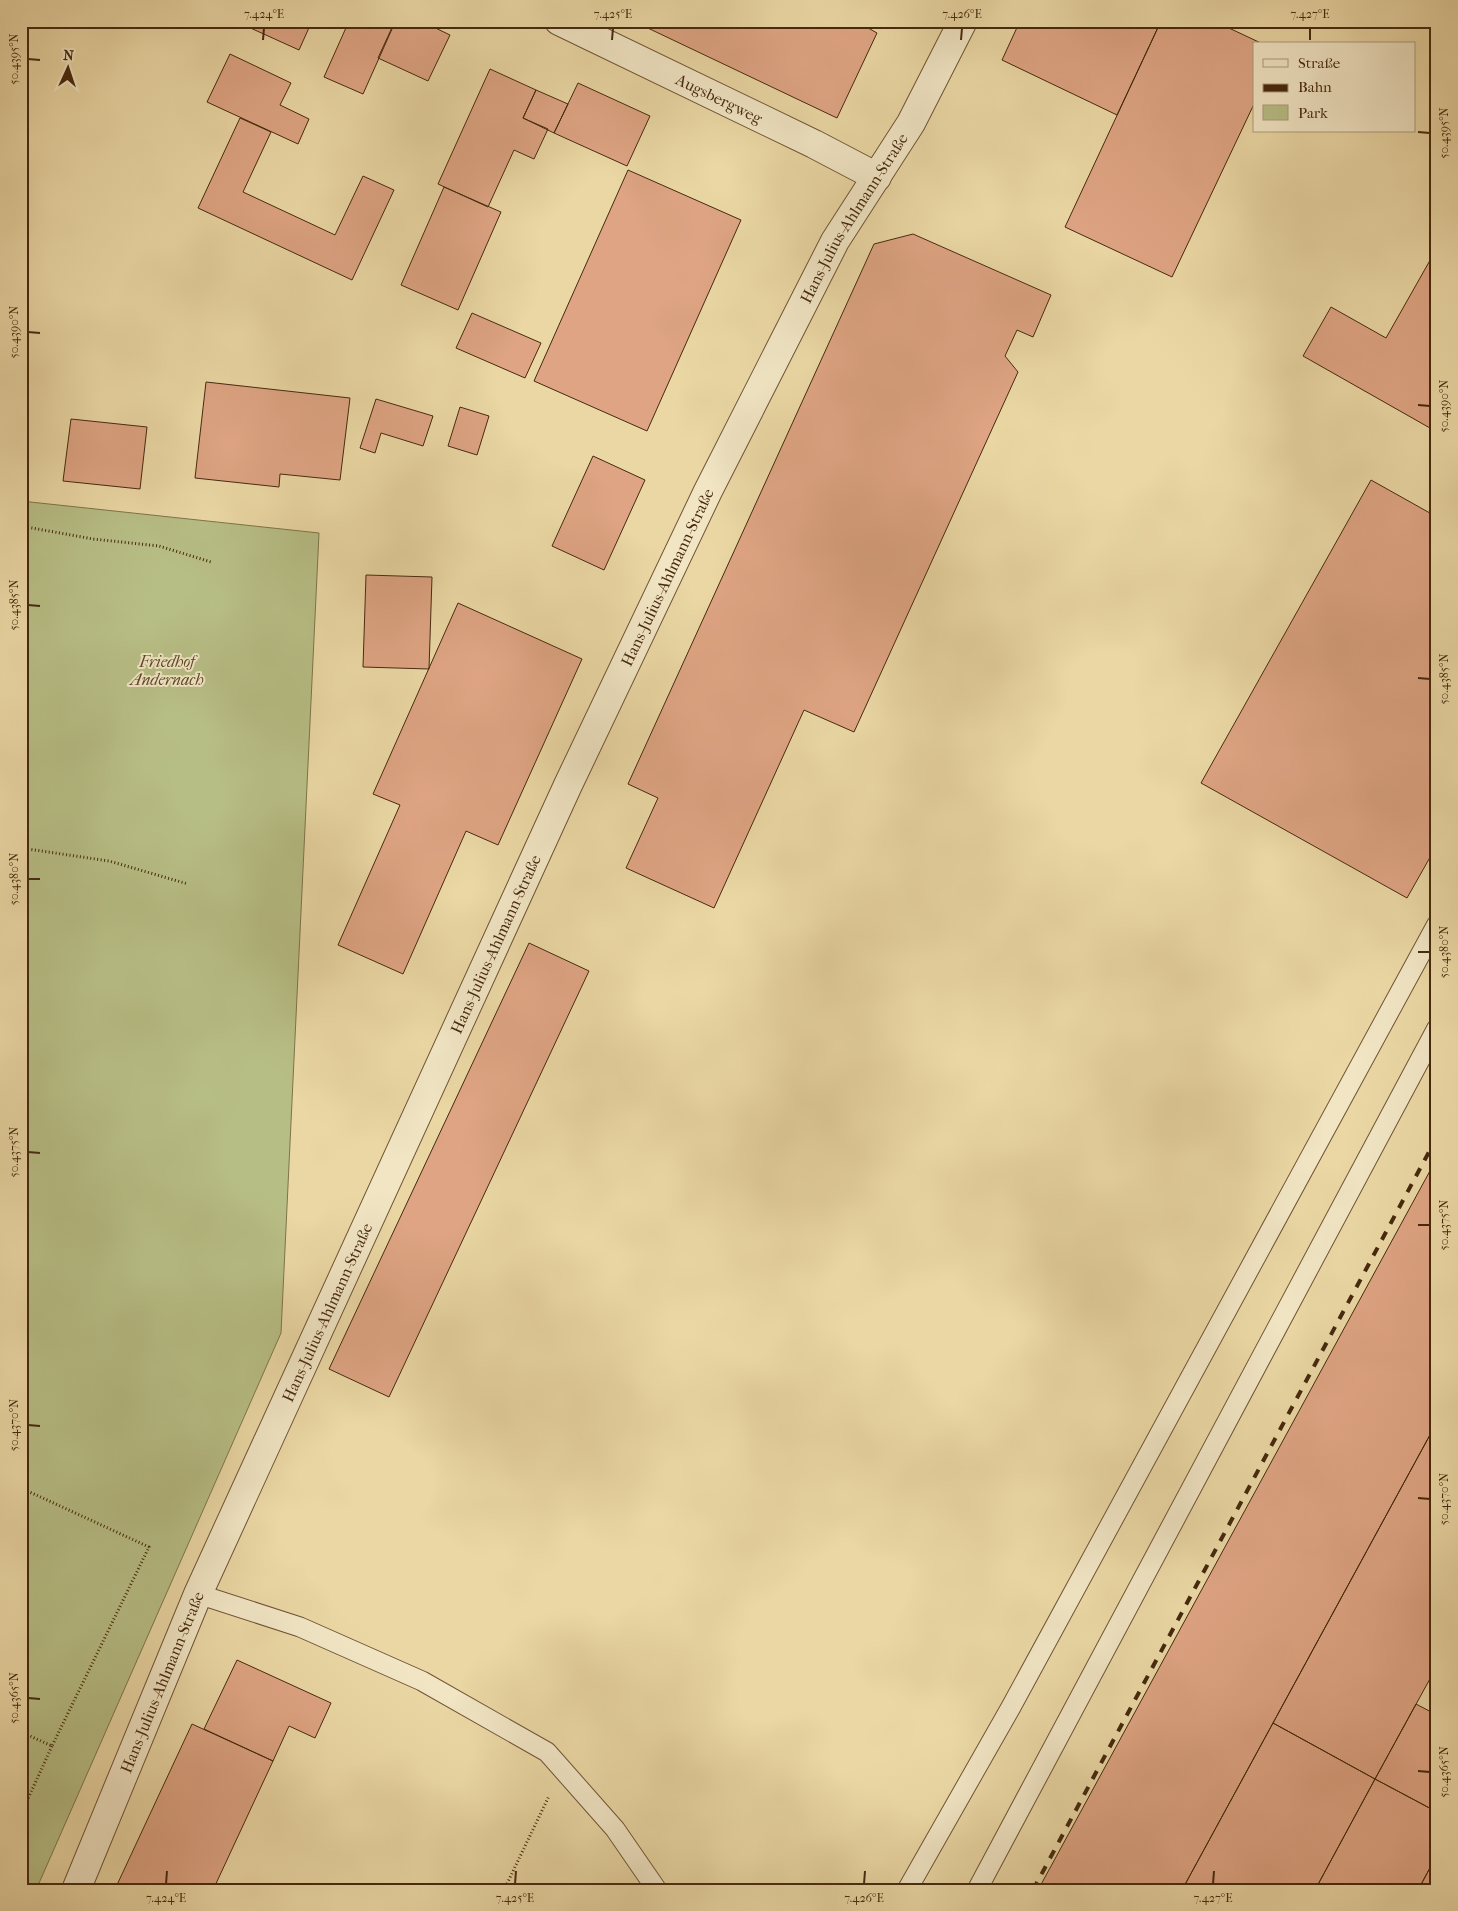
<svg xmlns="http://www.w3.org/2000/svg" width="1458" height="1911" font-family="'IM FELL French Canon',serif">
<rect width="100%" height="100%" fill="#ead7a4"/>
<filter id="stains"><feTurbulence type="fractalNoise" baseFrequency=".004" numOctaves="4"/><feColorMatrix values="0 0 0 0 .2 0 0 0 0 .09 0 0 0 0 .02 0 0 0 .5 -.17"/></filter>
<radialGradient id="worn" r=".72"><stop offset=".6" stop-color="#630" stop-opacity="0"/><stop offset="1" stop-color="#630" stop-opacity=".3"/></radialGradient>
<path fill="#b7be85" stroke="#7e744a" d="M 21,501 L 319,533 L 281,1333 L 36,1890 L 21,1890 Z"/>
<path fill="#dea483" stroke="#46290f" d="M 248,21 L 312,21 L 299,50 L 246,26 Z
M 349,21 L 373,21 L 392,29 L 363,94 L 324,77 Z
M 395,21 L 421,21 L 450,35 L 428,81 L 378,58 Z
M 633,21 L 856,21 L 877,33 L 837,118 Z
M 1020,21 L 1161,21 L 1117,115 L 1002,60 Z
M 1161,21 L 1214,21 L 1263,44 L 1254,44 L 1254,104 L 1172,277 L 1065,227 Z
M 230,54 L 291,83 L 280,105 L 309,119 L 298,144 L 207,102 Z
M 490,69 L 536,90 L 523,118 L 548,129 L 534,159 L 514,150 L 488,207 L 438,184 Z
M 578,83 L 650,116 L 627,166 L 554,133 Z
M 536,90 L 568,104 L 554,133 L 523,118 Z
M 240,118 L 271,132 L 243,192 L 335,235 L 363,176 L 394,190 L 352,280 L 198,208 Z
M 628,170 L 741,220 L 647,431 L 534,381 Z
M 444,187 L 501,212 L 458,310 L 401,285 Z
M 913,234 L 1051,295 L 1033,337 L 1017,330 L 1005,356 L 1018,372 L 854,732 L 804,710 L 714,908 L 626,868 L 658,798 L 628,784 L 874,244 Z
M 1437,248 L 1437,432 L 1303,356 L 1331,307 L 1386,338 Z
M 472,313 L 541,343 L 525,378 L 456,348 Z
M 206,382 L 350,398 L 340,480 L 280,474 L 279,487 L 195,478 Z
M 376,399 L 433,416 L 423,446 L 381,433 L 375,453 L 360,448 Z
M 460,407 L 489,416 L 477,455 L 448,446 Z
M 71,419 L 147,427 L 140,489 L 63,481 Z
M 593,456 L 645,480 L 604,570 L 552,546 Z
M 1371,480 L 1437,517 L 1437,845 L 1407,898 L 1201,783 Z
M 366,575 L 432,577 L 429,669 L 363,667 Z
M 458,603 L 582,659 L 498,845 L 466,831 L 403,974 L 338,945 L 400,805 L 373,794 Z
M 529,943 L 589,971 L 389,1397 L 329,1369 Z
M 1437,1158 L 1437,1422 L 1182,1890 L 1038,1890 Z
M 1437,1422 L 1437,1666 L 1375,1779 L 1273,1723 Z
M 237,1660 L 331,1703 L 315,1738 L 289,1726 L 273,1761 L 204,1729 Z
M 1416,1704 L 1437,1715 L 1437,1812 L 1375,1779 Z
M 1273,1723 L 1375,1779 L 1315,1890 L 1182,1890 Z
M 192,1724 L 273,1761 L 213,1890 L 123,1890 L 116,1887 Z
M 1375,1779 L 1437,1812 L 1437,1855 L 1418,1890 L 1315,1890 Z
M 1437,1855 L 1437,1890 L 1418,1890 Z"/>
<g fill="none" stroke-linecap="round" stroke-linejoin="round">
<g stroke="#6f5434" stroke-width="21">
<path id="lane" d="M 198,1594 L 300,1627 L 422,1681 L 547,1752 L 615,1829 L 657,1890
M 907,1890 L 1011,1707 L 1437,924
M 977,1890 L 1437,1028"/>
</g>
<g stroke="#6f5434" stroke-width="30">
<g id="street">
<path id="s1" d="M 559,21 L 814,144 L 877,177"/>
<path id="s2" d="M 76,1890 L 198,1594 L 568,785 L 708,491 L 835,241 L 911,123 L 963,21"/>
</g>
</g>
<path stroke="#46290f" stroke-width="3" stroke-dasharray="1 2.5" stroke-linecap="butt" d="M 21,526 L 93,539 L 159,546 L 211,562
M 21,848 L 109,861 L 188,884
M 21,1488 L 149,1547 L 52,1746 L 21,1732
M 21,1814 L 52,1746
M 504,1890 L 549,1796"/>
<use href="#lane" stroke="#f1e5c4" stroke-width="19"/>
<use href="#street" stroke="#f1e5c4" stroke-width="28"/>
<path stroke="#46290f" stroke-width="4" stroke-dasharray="9 9" stroke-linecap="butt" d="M 1033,1890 L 1437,1137"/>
</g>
<path fill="none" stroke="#46290f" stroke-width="2" d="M 263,40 L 264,28M 612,40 L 613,28M 961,40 L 962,28M 1310,40 L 1310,28M 28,59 L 40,60M 1418,132 L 1430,133M 28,332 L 40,333M 1418,405 L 1430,406M 28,605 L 40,606M 1418,678 L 1430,679M 28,879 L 40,879M 1418,952 L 1430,952M 28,1152 L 40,1153M 1418,1225 L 1430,1225M 28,1425 L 40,1426M 1418,1498 L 1430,1499M 28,1698 L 40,1699M 1418,1771 L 1430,1772M 166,1884 L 167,1871M 515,1884 L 516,1871M 864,1884 L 865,1871M 1213,1884 L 1214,1871"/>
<g text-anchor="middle" stroke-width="4" stroke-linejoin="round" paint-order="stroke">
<g font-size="16" fill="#46290f" stroke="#f1e5c4">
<text dy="6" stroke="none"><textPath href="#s1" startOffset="178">Augsbergweg</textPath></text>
<text dy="6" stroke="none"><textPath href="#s2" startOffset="1845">Hans-Julius-Ahlmann-Straße</textPath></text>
<text dy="6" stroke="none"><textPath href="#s2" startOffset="1440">Hans-Julius-Ahlmann-Straße</textPath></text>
<text dy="6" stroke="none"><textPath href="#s2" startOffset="1035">Hans-Julius-Ahlmann-Straße</textPath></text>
<text dy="6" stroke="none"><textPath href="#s2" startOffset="630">Hans-Julius-Ahlmann-Straße</textPath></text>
<text dy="6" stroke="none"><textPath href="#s2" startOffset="225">Hans-Julius-Ahlmann-Straße</textPath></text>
</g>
<g font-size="16" font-style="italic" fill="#5d4727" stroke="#f1e5c4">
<text x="167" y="667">Friedhof<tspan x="167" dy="18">Andernach</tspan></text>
</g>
</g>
<rect width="1458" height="1911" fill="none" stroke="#ead7a4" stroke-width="55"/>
<rect x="1253" y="42" width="162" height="90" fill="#f1e5c4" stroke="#ad9a7c"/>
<rect x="1263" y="59" width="25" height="8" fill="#f1e5c4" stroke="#ad9a7c"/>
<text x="1298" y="68" font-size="15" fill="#46290f">Straße</text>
<rect x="1263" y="84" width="25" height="8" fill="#46290f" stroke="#ad9a7c"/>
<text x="1298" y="92" font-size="15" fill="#46290f">Bahn</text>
<rect x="1263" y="105" width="25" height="15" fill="#b7be85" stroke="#ad9a7c"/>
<text x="1298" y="118" font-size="15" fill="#46290f">Park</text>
<g transform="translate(68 68) rotate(3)" stroke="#f1e5c4" stroke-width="4" paint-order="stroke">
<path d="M0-4L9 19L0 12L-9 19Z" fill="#46290f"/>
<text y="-8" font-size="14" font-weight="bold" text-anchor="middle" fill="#46290f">N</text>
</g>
<rect x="28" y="28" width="1402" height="1856" fill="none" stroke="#46290f" stroke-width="2"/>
<g font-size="12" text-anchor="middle" fill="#46290f">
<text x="264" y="18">7.424°E</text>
<text x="613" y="18">7.425°E</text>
<text x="962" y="18">7.426°E</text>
<text x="1310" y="18">7.427°E</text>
<text transform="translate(14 59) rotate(-90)" y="4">50.4395°N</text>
<text transform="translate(1444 133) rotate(-90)" y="4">50.4395°N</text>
<text transform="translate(14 332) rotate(-90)" y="4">50.4390°N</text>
<text transform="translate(1444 406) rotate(-90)" y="4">50.4390°N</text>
<text transform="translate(14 605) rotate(-90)" y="4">50.4385°N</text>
<text transform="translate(1444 679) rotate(-90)" y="4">50.4385°N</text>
<text transform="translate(14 879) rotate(-90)" y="4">50.4380°N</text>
<text transform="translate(1444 952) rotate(-90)" y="4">50.4380°N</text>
<text transform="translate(14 1152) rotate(-90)" y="4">50.4375°N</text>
<text transform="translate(1444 1225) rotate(-90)" y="4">50.4375°N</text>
<text transform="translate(14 1425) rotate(-90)" y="4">50.4370°N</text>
<text transform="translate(1444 1499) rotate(-90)" y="4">50.4370°N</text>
<text transform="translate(14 1698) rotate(-90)" y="4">50.4365°N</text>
<text transform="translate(1444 1772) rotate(-90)" y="4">50.4365°N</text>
<text x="166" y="1902">7.424°E</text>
<text x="515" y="1902">7.425°E</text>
<text x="864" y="1902">7.426°E</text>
<text x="1213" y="1902">7.427°E</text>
</g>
<rect width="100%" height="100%" filter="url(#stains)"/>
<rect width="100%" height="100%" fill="url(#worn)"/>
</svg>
